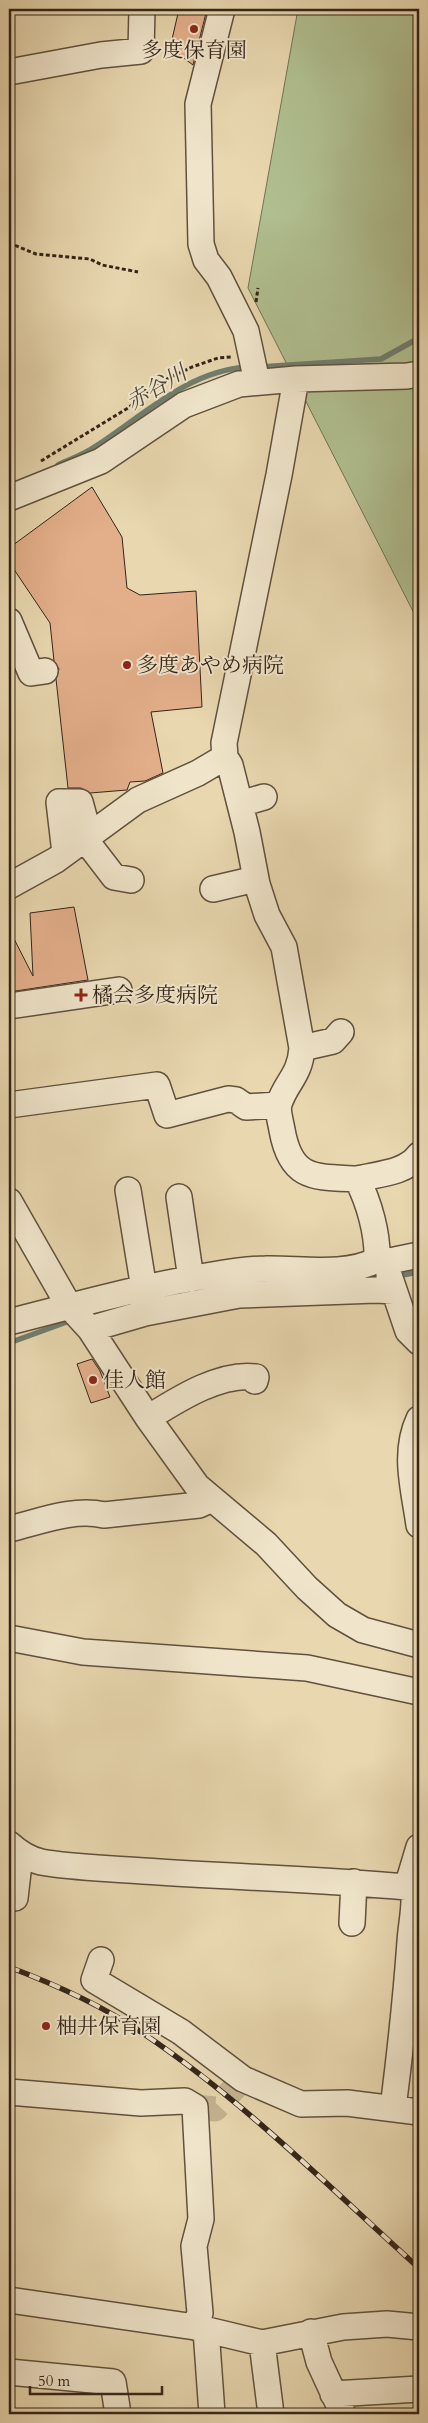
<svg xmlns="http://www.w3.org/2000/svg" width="428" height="2423" font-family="Cardo,'Noto Serif JP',serif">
<rect width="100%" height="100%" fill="#e8d7af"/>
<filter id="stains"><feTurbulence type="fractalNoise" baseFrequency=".004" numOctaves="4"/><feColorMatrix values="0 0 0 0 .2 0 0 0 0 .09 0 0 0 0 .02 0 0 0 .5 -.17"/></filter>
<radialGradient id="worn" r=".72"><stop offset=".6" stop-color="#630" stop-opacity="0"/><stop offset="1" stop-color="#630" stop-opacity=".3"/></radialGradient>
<path fill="#b0bf90" stroke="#727254" d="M 298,9 L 419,9 L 419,623 L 248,288 Z"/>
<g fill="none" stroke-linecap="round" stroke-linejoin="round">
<path stroke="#6f7e6f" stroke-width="5.5" d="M 259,367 L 381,359 L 419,338
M 58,465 C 71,459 85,454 96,446 C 144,415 188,371 247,367
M 397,1276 L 419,1272
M 9,1343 L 72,1320"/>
</g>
<path fill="#e3af8b" stroke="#342419" d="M 179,9 L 207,9 L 193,65 L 170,48 Z
M 92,487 L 122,537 L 127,588 L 140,595 L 196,591 L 202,707 L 151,712 L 163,773 L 145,781 L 130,782 L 127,790 L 90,793 L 81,788 L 68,788 L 56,679 L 59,669 L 54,661 L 50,623 L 9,562 L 9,548 Z
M 74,907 L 88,980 L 9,992 L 9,929 L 33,976 L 30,913 Z
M 92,1359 L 100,1371 L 110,1397 L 91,1403 L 77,1364 Z"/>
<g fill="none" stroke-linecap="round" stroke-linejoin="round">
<path stroke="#c4b391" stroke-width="25" stroke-dasharray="25 12" stroke-linecap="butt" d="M 195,2107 L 215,2109 L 243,2079"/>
<g stroke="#61513e" stroke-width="28">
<path id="minor" d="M 222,9 L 198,104 L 201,244 L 206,260 L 219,277 L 246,331 L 257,382
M 9,72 L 101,55 L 141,51 L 142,9
M 296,379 L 279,475 L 224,743 L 225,757 L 230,765 L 247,832 L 257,884 L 267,915 L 284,947 L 302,1048 C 300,1076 286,1082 279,1104 C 277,1111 281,1123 282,1130 C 291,1180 314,1177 357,1179 C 369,1202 378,1234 377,1260
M 9,498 L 101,461 L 184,405 L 239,384 L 296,379 L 407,376 L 419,374
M 9,621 L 31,673 L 45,671
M 240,804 L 264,797
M 84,838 L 114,877 L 131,880
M 65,853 L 59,802 L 80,802 L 89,835
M 9,886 L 56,860 L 138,800 L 198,773 L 225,757
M 213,889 L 256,879
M 9,1006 L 119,990
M 302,1048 L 333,1041 L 341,1032
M 9,1105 L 157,1085 L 167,1115 L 228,1099 L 236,1100 L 246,1107 L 278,1105
M 357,1179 C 378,1174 406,1173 419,1155
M 128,1190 L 144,1289
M 179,1197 L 191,1279
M 9,1201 L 69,1306 L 90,1329 L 148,1418 L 197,1486 L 266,1544 L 307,1588 L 337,1615 L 363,1630 L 419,1645
M 389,1275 L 408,1331 L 419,1342
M 9,1322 C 76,1305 143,1286 212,1275 C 229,1272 248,1269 265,1269 C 301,1268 344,1277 377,1260 L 385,1262 L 419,1255
M 90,1329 L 145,1313 L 239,1295 L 376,1290 L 394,1291
M 148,1418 C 177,1400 220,1372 256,1377 L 255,1381
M 419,1419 C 403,1453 414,1489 419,1525
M 9,1529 C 39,1522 73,1508 104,1515 L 199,1505 L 212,1499
M 9,1638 L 83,1652 L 307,1668 L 419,1692
M 9,1844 C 19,1853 28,1859 41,1862 C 74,1868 109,1868 143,1871 C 231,1877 319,1879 407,1887 L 419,1847
M 15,1898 L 20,1855
M 352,1923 L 354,1882
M 101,1960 L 94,1980 L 181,2032 L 243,2079 L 301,2104 L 347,2103 L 419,2112
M 9,2092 L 141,2103 L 185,2101 L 195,2107 L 201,2219 L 194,2246 L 200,2313 L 195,2327
M 393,2108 C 400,2053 406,1998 410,1942 C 411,1925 415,1910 414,1892 L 407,1887
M 9,2300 L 195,2327 L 262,2343 L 343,2327 L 387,2324 L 419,2327
M 206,2330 L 212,2414
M 311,2332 L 319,2362 L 343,2414
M 262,2343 L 271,2414
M 9,2372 L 113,2382 L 118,2414
M 333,2394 L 419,2389"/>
</g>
<path stroke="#342419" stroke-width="3" stroke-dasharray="4 2.5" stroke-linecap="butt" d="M 9,243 L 36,254 L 90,259 L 102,265 L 138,272
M 256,302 L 258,288
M 41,461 L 128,408 L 163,381 L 192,367 L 218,358 L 231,357"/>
<use href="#minor" stroke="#f0e5cb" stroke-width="25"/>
<g stroke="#342419" stroke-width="5.5">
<path id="rail" d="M 9,1967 C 54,1984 101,2005 141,2032 C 243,2100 329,2187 419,2268"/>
</g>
<use href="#rail" stroke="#f0e5cb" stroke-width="4" stroke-dasharray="11" stroke-linecap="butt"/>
</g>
<g fill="#8f2418" stroke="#f0e5cb" stroke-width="2">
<circle cx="194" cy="29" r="5"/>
<circle cx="127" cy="665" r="5"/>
<path d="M78.5 987.5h5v5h5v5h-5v5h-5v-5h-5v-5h5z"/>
<circle cx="93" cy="1380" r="5"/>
<circle cx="46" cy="2026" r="5"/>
</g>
<g text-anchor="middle" stroke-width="4" stroke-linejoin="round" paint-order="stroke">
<g font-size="21" fill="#342419" stroke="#f0e5cb" text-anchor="start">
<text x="194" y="57" text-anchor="middle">多度保育園</text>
<text x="137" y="672">多度あやめ病院</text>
<text x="92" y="1002">橘会多度病院</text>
<text x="103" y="1387">佳人館</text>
<text x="56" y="2033">柚井保育園</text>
</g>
<g font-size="22" font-style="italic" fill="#4d4a3d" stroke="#f0e5cb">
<text transform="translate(156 387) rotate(-31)" y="8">赤谷川</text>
</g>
</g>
<rect width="428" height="2423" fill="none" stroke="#e8d7af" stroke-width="30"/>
<rect x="10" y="10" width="408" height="2403" fill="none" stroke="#342419" stroke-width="2.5"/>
<rect x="15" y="15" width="398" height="2393" fill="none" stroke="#342419"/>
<path d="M30 2386v8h132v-8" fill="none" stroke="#342419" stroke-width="2.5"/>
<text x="38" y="2386" font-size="15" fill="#342419" stroke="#f0e5cb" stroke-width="4" paint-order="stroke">50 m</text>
<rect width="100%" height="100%" filter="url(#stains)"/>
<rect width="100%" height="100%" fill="url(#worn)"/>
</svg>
